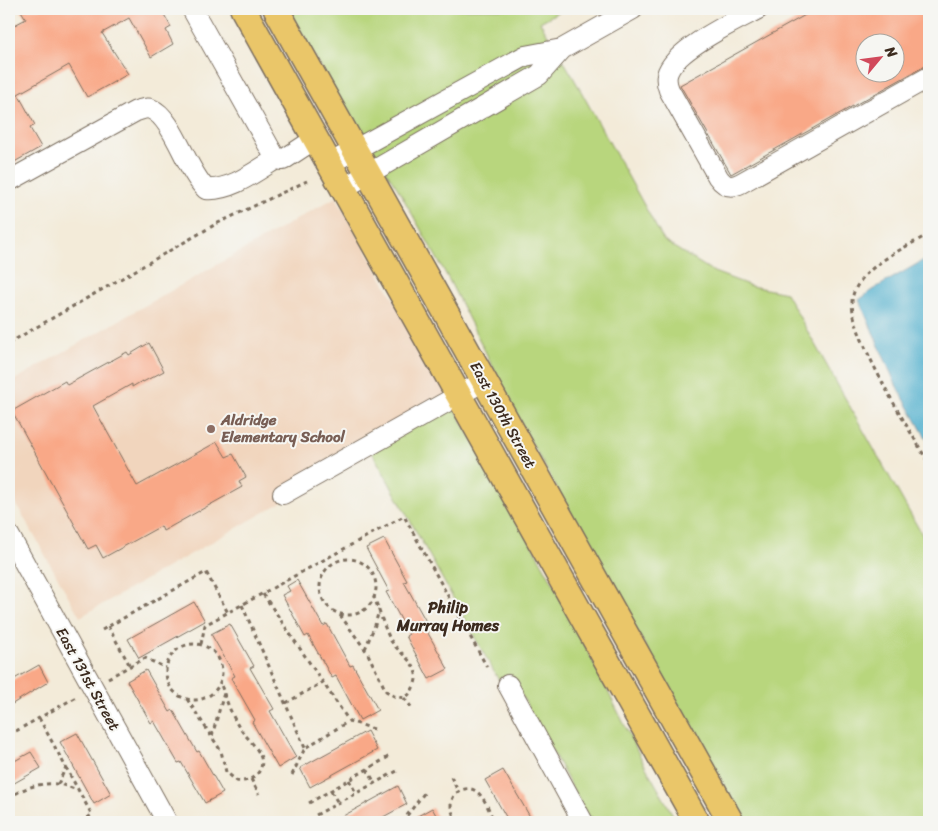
<svg xmlns="http://www.w3.org/2000/svg" width="938" height="831" font-family="Sriracha,sans-serif">
<rect width="100%" height="100%" fill="#f6f6f2"/>
<filter id="ink" filterUnits="userSpaceOnUse"><feTurbulence type="fractalNoise" baseFrequency=".02" numOctaves="2"/><feDisplacementMap in="SourceGraphic" scale="10" xChannelSelector="R" yChannelSelector="G"/><feConvolveMatrix kernelMatrix="1 2 1 2 8 2 1 2 1" color-interpolation-filters="sRGB"/></filter>
<filter id="wash" filterUnits="userSpaceOnUse"><feTurbulence type="fractalNoise" baseFrequency=".0096" numOctaves="4" result="noise"/><feDisplacementMap in="SourceGraphic" scale="20" xChannelSelector="R" yChannelSelector="G"/><feGaussianBlur stdDeviation="1.12" result="paint"/><feColorMatrix in="noise" values="0 0 0 0 0 0 0 0 0 0 0 0 0 0 0 0 0 1.4 0 .05"/><feComposite in="paint" operator="in"/></filter>
<g filter="url(#wash)">
<rect width="100%" height="100%" fill="#f3ebd9"/>
<path fill="#f1d5bd" d="M 336,197 L 453,405 L 80,617 L 9,491 L 9,383 Z"/>
<path fill="#b8d67d" stroke="#7a804e" d="M 288,9 L 564,9 L 540,22 L 572,75 L 664,241 L 714,272 L 751,286 L 786,293 L 929,547 L 929,822 L 744,822 L 530,440 L 447,276 L 398,189 L 345,111 Z
M 453,405 L 561,597 L 644,764 L 677,822 L 591,822 L 510,674 L 498,679 L 372,452 Z"/>
<path fill="#4eaecd" stroke="#446c76" d="M 929,257 L 929,443 L 896,385 L 859,300 L 872,290 Z"/>
<g id="blocks">
<path fill="#f9a887" fill-rule="evenodd" d="M 20,9 L 161,9 L 171,27 L 166,30 L 173,44 L 151,57 L 129,18 L 102,33 L 128,74 L 87,97 L 69,65 L 18,94 L 35,125 L 30,128 L 41,147 L 9,165 L 9,28 L 26,19 Z
M 816,9 L 929,9 L 929,65 L 923,67 L 731,174 L 680,85 ZM 866,42 L 896,42 L 896,72 L 866,72 Z
M 149,343 L 164,371 L 143,382 L 142,381 L 132,387 L 132,384 L 93,406 L 137,486 L 217,442 L 226,457 L 233,454 L 246,477 L 239,481 L 242,487 L 163,531 L 161,526 L 103,558 L 96,545 L 88,549 L 12,411 L 65,381 L 67,385 L 127,352 L 129,355 Z
M 384,539 L 407,581 L 404,582 L 428,625 L 424,626 L 448,669 L 429,679 L 406,636 L 409,634 L 386,592 L 389,591 L 366,548 Z
M 297,580 L 323,626 L 327,624 L 350,666 L 353,665 L 378,710 L 360,720 L 336,676 L 332,678 L 308,635 L 305,637 L 282,595 L 290,591 L 287,586 Z
M 194,602 L 205,621 L 139,658 L 128,639 Z
M 230,624 L 254,666 L 250,668 L 274,709 L 270,711 L 296,757 L 278,768 L 252,722 L 255,720 L 231,678 L 235,676 L 211,634 Z
M 39,665 L 48,682 L 9,706 L 9,682 Z
M 146,670 L 170,712 L 173,710 L 197,752 L 199,751 L 223,793 L 205,803 L 181,762 L 178,763 L 154,721 L 151,723 L 127,681 Z
M 367,731 L 377,750 L 310,787 L 300,768 Z
M 77,733 L 111,794 L 94,804 L 60,742 Z
M 31,752 L 41,768 L 9,786 L 9,764 Z
M 503,770 L 533,822 L 509,822 L 485,780 Z
M 398,786 L 407,804 L 374,822 L 332,822 Z
M 432,808 L 440,822 L 407,822 Z"/>
</g>
</g>
<g filter="url(#ink)">
<use href="#blocks" fill-opacity="0" stroke="#7b6e5f" stroke-width="1"/>
<g fill="none" stroke-linecap="round" stroke-linejoin="round">
<g stroke="#7b6e5f" stroke-width="22">
<path id="minor" d="M 192,9 L 276,159 L 283,160 L 315,139
M 758,9 C 735,21 673,50 667,75 C 666,80 667,85 669,90 L 718,177 C 725,187 731,188 741,183 L 929,77
M 562,49 L 633,9
M 329,164 L 525,56 L 562,49 L 539,75 L 342,189
M 9,181 L 136,111 C 141,110 146,107 151,109 C 173,117 187,172 206,189 C 231,191 256,171 276,159
M 283,494 L 484,381
M 9,535 L 167,822
M 508,685 L 583,822"/>
</g>
<g stroke="#7b6e5f" stroke-width="28">
<path id="major" d="M 243,9 L 697,822
M 276,9 L 731,822"/>
</g>
<path stroke="#7b6e5f" stroke-width="3" stroke-dasharray="4 4" stroke-linecap="butt" d="M 929,234 C 906,247 861,267 853,295 C 843,326 912,433 929,464
M 9,343 L 216,224 L 307,181
M320 587a28 28 0 1 1 56 0a28 28 0 1 1-56 0Z
M 263,594 L 349,721
M 242,605 L 305,748
M 340,615 L 367,652 L 386,691 L 394,696 L 404,698 C 410,695 411,692 414,686 C 424,663 397,655 389,637 C 383,624 379,610 374,597
M 108,626 L 130,666
M 102,630 L 206,572 L 228,613
M166 672a28 28 0 1 1 56 0a28 28 0 1 1-56 0Z
M 201,644 L 205,625 L 404,516 L 487,667
M 365,649 L 375,625 L 379,610
M 108,678 L 145,658 L 166,668
M 404,698 L 412,708
M 187,699 L 221,751 L 226,772 L 237,781 C 244,782 250,780 255,776 C 275,758 245,739 237,724 C 230,711 224,695 220,681
M 286,703 L 323,682
M 39,718 L 92,815 L 85,819 L 84,822
M 9,735 L 78,696
M 212,736 L 224,693
M 367,769 L 375,783
M 292,775 L 305,748 L 349,721 L 374,729
M 451,777 L 458,791
M 251,779 L 259,794
M 349,780 L 356,793
M 58,784 L 66,767
M 331,791 L 338,803
M 9,798 C 22,788 42,782 58,784 C 65,785 71,788 78,790
M 309,803 L 390,756
M 316,815 L 397,771
M 402,822 L 425,792
M 458,822 C 451,812 448,805 455,794 C 478,777 487,805 494,822"/>
<use href="#minor" stroke="#fff" stroke-width="20"/>
<use href="#major" stroke="#eac669" stroke-width="25"/>
</g>
</g>
<circle fill="#8d6e63" stroke="#f6f6f2" stroke-width="2" cx="211" cy="429" r="5"/>
<g text-anchor="middle" stroke-width="4" stroke-linejoin="round" paint-order="stroke">
<g font-size="15" fill="#3b2a1e" stroke="#f6f6f2">
<text transform="translate(503 415) rotate(61)" y="5">East 130th Street</text>
<text transform="translate(88 679) rotate(61)" y="5">East 131st Street</text>
</g>
<g font-size="15" font-weight="bold" fill="#785e54" stroke="#f6f6f2" text-anchor="start">
<text x="221" y="425">Aldridge<tspan x="221" dy="17">Elementary School</tspan></text>
</g>
<g font-size="16" font-weight="bold" fill="#3b2a1e" stroke="#f6f6f2">
<text x="448" y="613">Philip<tspan x="448" dy="18">Murray Homes</tspan></text>
</g>
</g>
<rect width="938" height="831" fill="none" stroke="#f6f6f2" stroke-width="30"/>
<g transform="translate(880 58) rotate(61)"><circle r="24" fill="#f6f6f2" stroke="#aba49d"/>
<path d="M0-4L9 19L0 12L-9 19Z" fill="#d1495b"/>
<text y="-8" font-size="14" font-weight="bold" text-anchor="middle" fill="#3b2a1e">N</text>
</g>
</svg>
